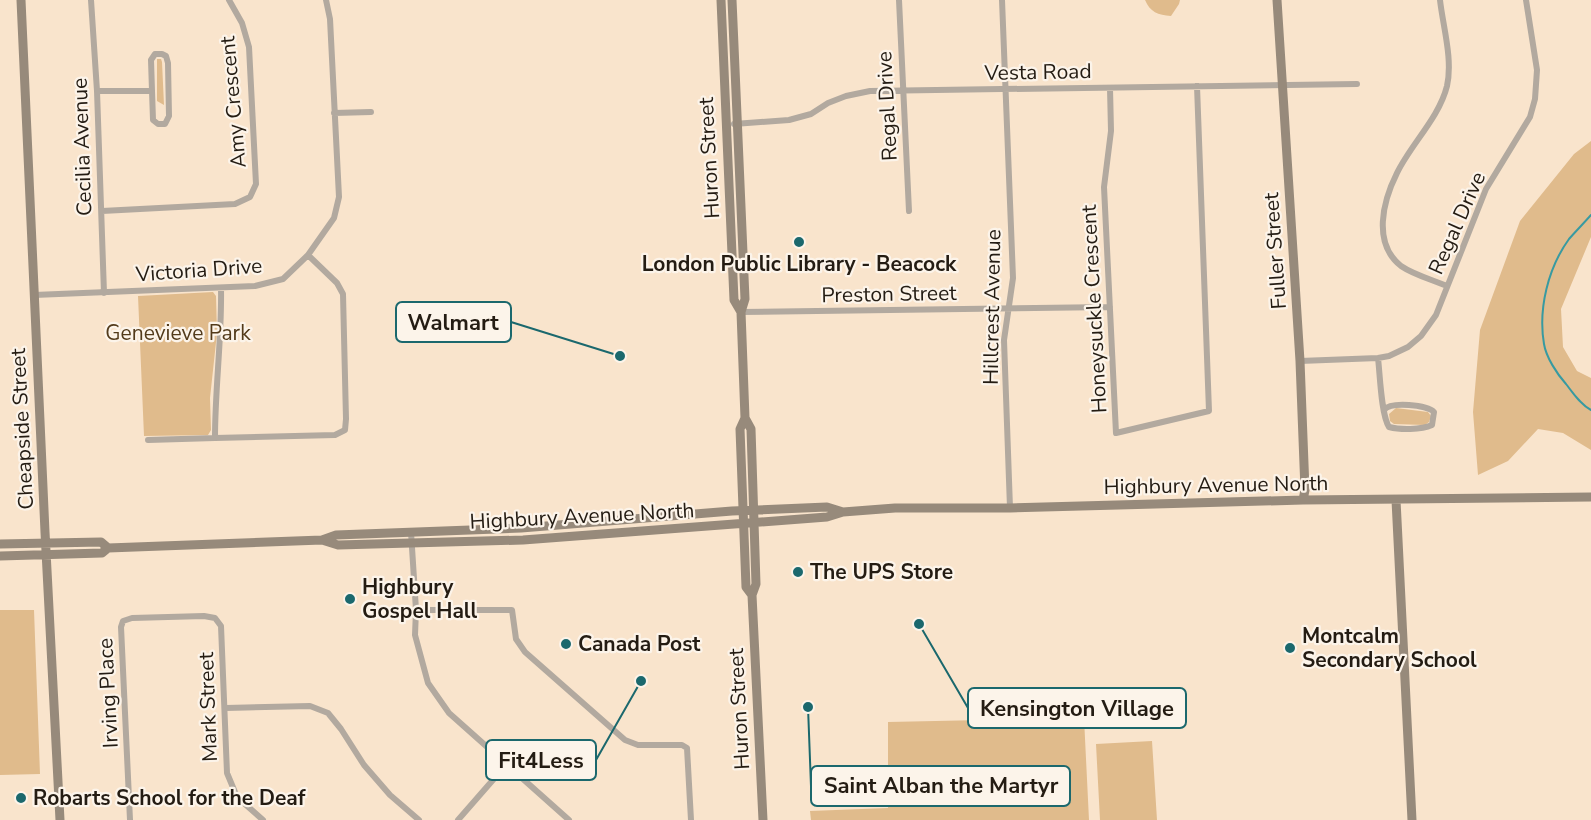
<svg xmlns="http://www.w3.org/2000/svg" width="1591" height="820" font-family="'Nunito Sans',sans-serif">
<rect width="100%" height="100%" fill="#f9e4cc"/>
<path fill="#e0bb8c" d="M 1145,0 L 1180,0 L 1179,4 L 1171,16 C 1158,15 1150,12 1145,0 Z
M 157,59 L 161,59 L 162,62 L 164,105 L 157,101 Z
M 1591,141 L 1591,237 L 1561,309 L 1563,347 L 1577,371 L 1591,378 L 1591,450 L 1563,433 L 1538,429 L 1508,461 L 1478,475 L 1473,412 L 1480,330 L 1520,221 L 1574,154 Z
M 213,292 L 216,296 L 217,333 L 210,398 L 211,430 L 208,435 L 144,436 L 138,296 Z
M 1396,408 L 1428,412 L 1431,416 L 1429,422 L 1425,425 L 1394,424 L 1390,421 L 1389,414 Z
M 0,610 L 34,610 L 40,774 L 0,775 Z
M 1084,718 L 1089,820 L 811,820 L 810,811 L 888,808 L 888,722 Z
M 1152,741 L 1157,820 L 1100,820 L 1096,744 Z"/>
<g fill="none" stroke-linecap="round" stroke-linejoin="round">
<path stroke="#379aa1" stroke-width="2" d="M 1591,215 C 1584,223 1576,231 1569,239 C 1548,268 1538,309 1544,344 C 1546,357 1557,374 1566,384 C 1573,393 1580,404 1591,410"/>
<path stroke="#b2a99f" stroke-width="6" d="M 91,0 L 97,91 L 104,293
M 899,0 L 909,211
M 1002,0 L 1013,278 L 1004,340 L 1010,508
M 1440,0 C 1443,27 1453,59 1447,86 C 1439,118 1411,144 1397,173 C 1383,201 1372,243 1401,266 C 1414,275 1433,280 1447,286
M 1110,88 L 1111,131 L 1104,187 L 1116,433 L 1209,411 L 1197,86
M 97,91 L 152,91 L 151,60 L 155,54 L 162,54 L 166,56 L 168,63 L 169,116 L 165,124 L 158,124 L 153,120 L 152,91
M 334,113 L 371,112
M 734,124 L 789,120 L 811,114 L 828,103 L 846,96 L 870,91 L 1357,84
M 102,211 L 235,204 L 250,197 L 256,184 L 249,47 L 242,23 L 229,0
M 221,288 C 222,338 215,387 215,438 L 335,435 L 345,430 L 346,419 L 343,294 L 337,283 L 308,255
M 34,295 L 255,286 L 283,279 L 308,255 L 334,218 L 339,197 L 330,19 L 326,0
M 741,312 L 1110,307
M 1378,358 C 1380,374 1381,415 1389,427 C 1400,430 1421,430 1432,425 L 1434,412 C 1427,405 1391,401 1384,410
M 1300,361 L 1378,358 L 1389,356 L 1408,347 L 1421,336 L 1436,315 L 1486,189 L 1530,117 L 1535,99 L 1537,70 L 1526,0
M 148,440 L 215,438
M 411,532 L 416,610 L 415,635 L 428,683 L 449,713 L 569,820
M 416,610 L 512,610 L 516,639 L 525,652 L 625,740 L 638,745 L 682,745 L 687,748 L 691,820
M 226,708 L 310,706 L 328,713 L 341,729 L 364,765 L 390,795 L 419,820
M 130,820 L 121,627 L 123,621 L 132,618 L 204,616 L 215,618 L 221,626 L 227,773 L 237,797 L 263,820
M 458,820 L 506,765"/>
<path stroke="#978a7b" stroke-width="9" d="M 21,0 L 45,532 L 60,820
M 721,0 L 734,300 L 741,312
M 732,0 L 745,299 L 741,312 L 745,418 L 751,429 L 756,584 L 752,595 L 763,820
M 1277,0 L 1300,361 L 1305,490 L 1303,500
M 745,418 L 740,429 L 746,587 L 752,595
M 1396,500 L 1412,820
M 322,540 L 338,545 L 523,540 L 827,517 L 843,512 L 895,508 L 1010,508 L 1303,500 L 1591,497
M 0,544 L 101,542 L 108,548
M 0,556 L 102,553 L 108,548 L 322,540 L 336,535 L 521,528 L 732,511 L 827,507 L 843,512"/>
</g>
<g fill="#1b686d" stroke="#fcf4ea" stroke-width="2">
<circle cx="799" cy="242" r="6"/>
<circle cx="798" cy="572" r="6"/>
<circle cx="350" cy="599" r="6"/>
<circle cx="566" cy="644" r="6"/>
<circle cx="1290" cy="648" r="6"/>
<circle cx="21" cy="798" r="6"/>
</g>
<g text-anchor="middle" stroke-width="4.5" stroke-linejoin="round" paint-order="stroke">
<g font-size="21" fill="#241c13" stroke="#fcf4ea">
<text transform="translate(1038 72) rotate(-1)" y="7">Vesta Road</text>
<text transform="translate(233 102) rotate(-95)" y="7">Amy Crescent</text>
<text transform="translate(887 106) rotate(-93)" y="7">Regal Drive</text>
<text transform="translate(82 147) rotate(-92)" y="7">Cecilia Avenue</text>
<text transform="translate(709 158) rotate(-93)" y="7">Huron Street</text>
<text transform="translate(1457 223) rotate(-66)" y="7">Regal Drive</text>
<text transform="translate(1275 251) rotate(-94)" y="7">Fuller Street</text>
<text transform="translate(199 270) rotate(-4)" y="7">Victoria Drive</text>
<text transform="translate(889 294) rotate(-1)" y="7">Preston Street</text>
<text transform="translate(992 307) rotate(-89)" y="7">Hillcrest Avenue</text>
<text transform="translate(1094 309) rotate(-93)" y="7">Honeysuckle Crescent</text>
<text transform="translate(22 429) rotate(-93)" y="7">Cheapside Street</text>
<text transform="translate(1216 485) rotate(-1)" y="7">Highbury Avenue North</text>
<text transform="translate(582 516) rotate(-3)" y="7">Highbury Avenue North</text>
<text transform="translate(108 693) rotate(-93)" y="7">Irving Place</text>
<text transform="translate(208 707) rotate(-92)" y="7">Mark Street</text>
<text transform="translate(739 709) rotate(-93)" y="7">Huron Street</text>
</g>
<g font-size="21" font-weight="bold" fill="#241c13" stroke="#fcf4ea" text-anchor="start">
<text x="799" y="271" text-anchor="middle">London Public Library - Beacock</text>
<text x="810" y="579">The UPS Store</text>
<text x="362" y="594">Highbury<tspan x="362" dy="24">Gospel Hall</tspan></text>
<text x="1302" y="643">Montcalm<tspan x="1302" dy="24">Secondary School</tspan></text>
<text x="578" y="651">Canada Post</text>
<text x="33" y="805">Robarts School for the Deaf</text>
</g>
<g font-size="21" fill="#523a1a" stroke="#fcf4ea">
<text x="178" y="340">Genevieve Park</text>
</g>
</g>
<path fill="none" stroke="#1b686d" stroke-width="2" d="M620 356L511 322M919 624L968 708M641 681L596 760M808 707L811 786"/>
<g fill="#1b686d" stroke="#fcf4ea" stroke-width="2">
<circle cx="620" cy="356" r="6"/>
<circle cx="919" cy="624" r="6"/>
<circle cx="641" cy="681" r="6"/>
<circle cx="808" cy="707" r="6"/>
</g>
<g fill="#fcf4ea" stroke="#1b686d" stroke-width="2">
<rect x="396" y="302" width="115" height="40" rx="6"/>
<rect x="968" y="688" width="218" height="40" rx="6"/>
<rect x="486" y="740" width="110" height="40" rx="6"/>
<rect x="811" y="766" width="259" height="40" rx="6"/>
</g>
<g font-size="22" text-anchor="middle" font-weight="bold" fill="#241c13">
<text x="453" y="330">Walmart</text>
<text x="1077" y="716">Kensington Village</text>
<text x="541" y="768">Fit4Less</text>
<text x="941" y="793">Saint Alban the Martyr</text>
</g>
</svg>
